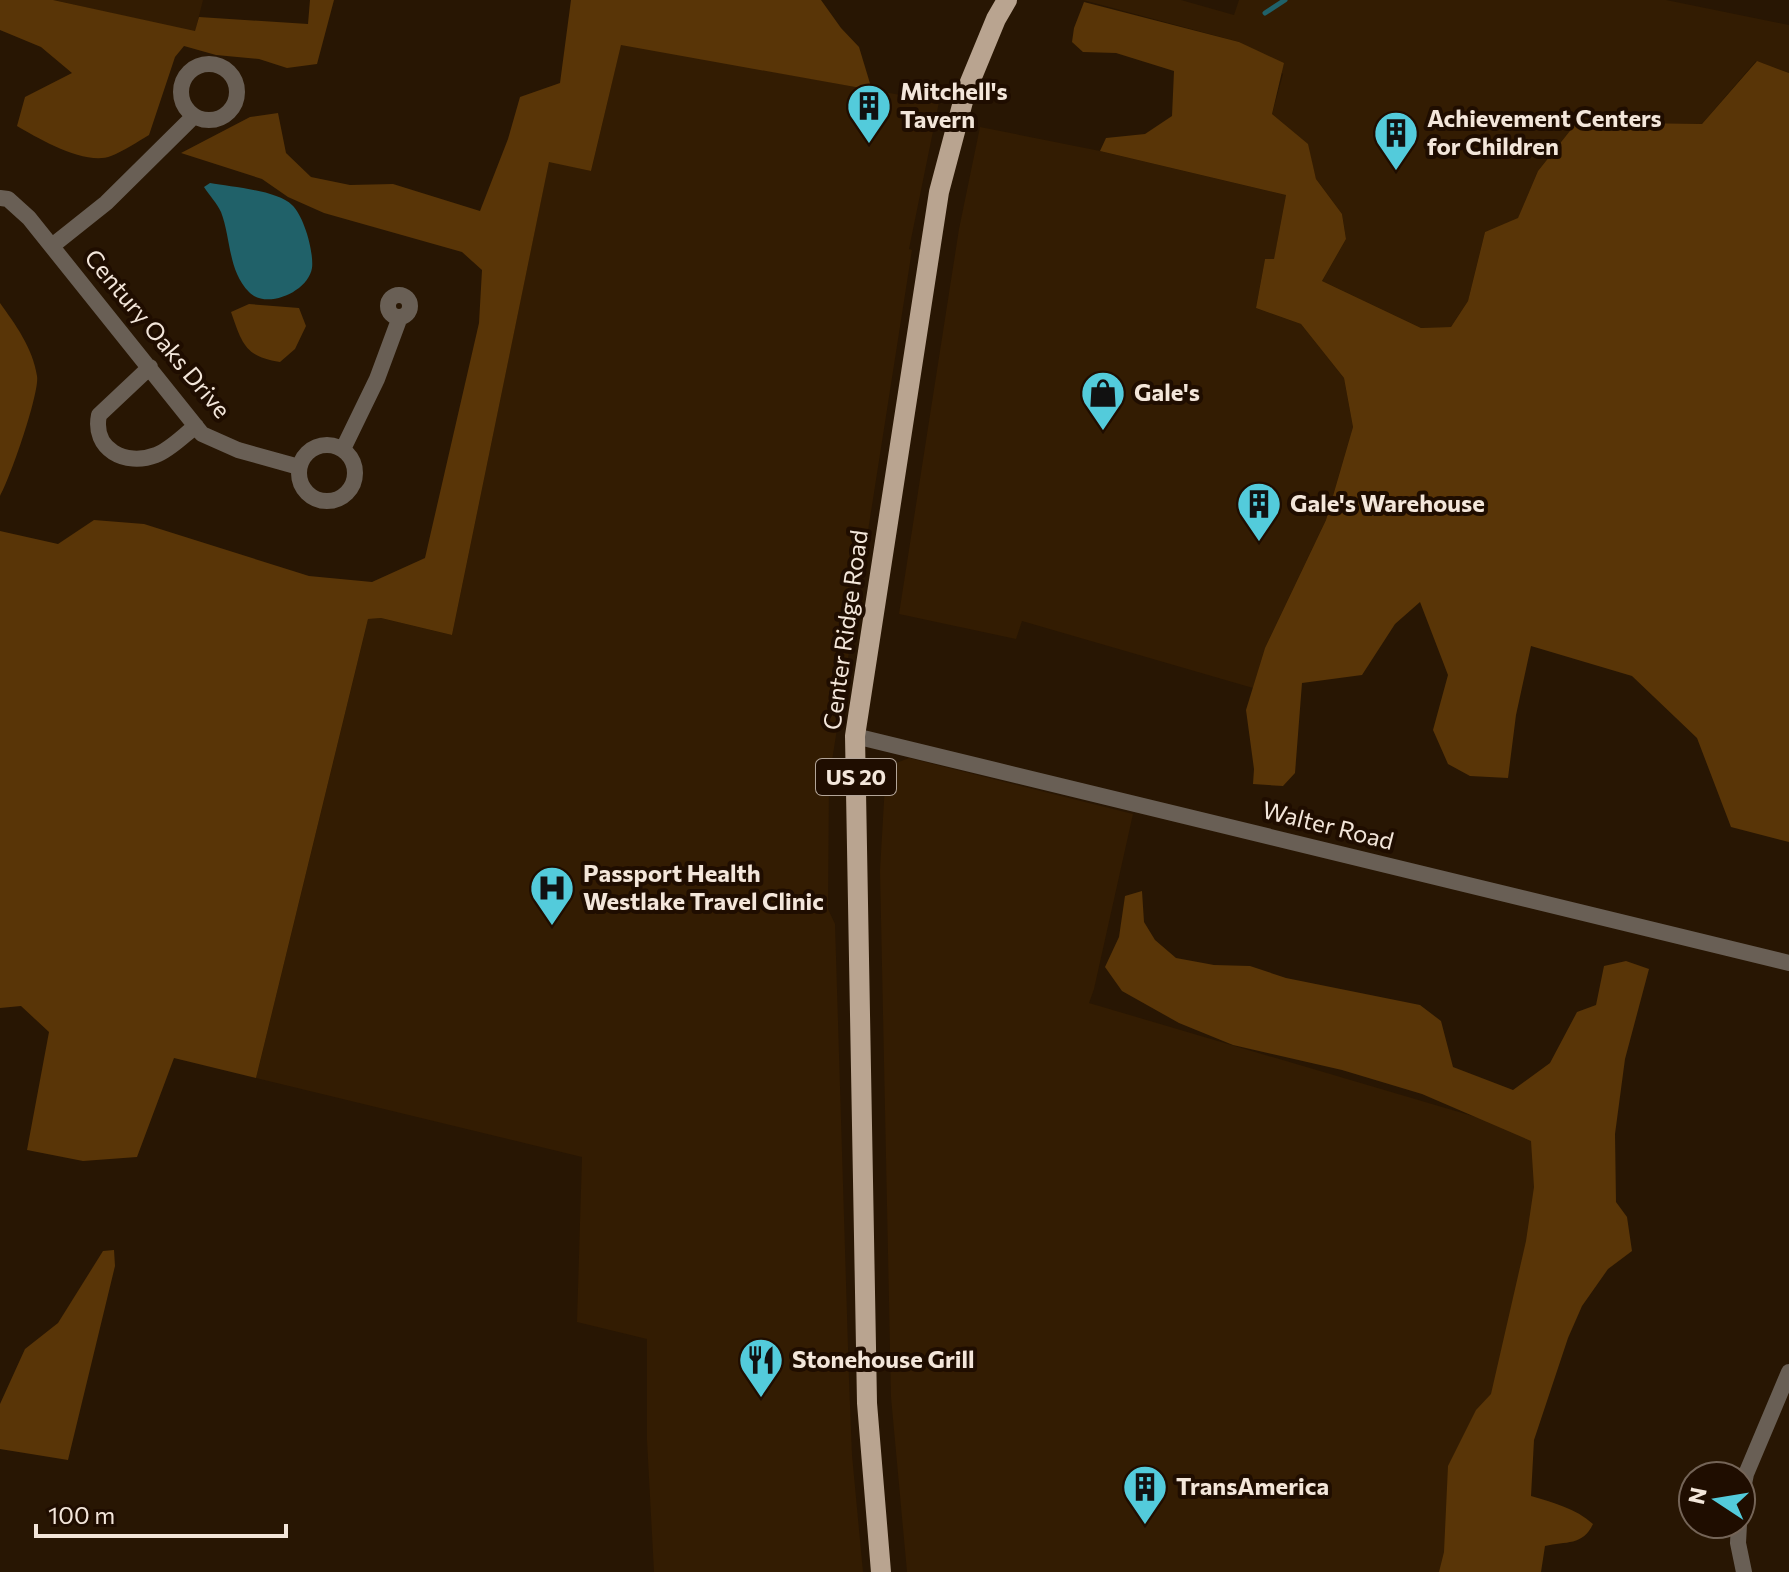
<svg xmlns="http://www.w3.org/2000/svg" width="1789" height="1572" font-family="Commissioner,sans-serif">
<rect width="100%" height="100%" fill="#281603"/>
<path fill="#331c02" d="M 53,0 L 203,0 L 195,32 Z
M 1083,0 L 1181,0 L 1234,15 L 1239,0 L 1666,0 L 1789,25 L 1789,73 L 1756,61 L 1702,124 L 1577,122 L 1538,171 L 1518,219 L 1485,232 L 1468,301 L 1451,327 L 1421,328 L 1322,281 L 1346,239 L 1342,214 L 1316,179 L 1307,144 L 1272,114 L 1283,74 L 1257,52 L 1239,42 Z
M 621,44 L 939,102 L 909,249 L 912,250 L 829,780 L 828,909 L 835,924 L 849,1380 L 852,1455 L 863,1572 L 654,1572 L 647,1440 L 647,1339 L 577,1322 L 582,1157 L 256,1078 L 368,619 L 381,618 L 452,635 L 549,161 L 591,171 Z
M 980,127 L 1100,151 L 1286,195 L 1274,260 L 1265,259 L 1256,308 L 1301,324 L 1344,378 L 1353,427 L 1326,520 L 1265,648 L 1253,688 L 1022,621 L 1016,639 L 899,614 L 959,229 Z
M 909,758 L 1133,814 L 1094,989 L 1089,1003 L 1554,1140 L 1463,1572 L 907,1572 L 891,1397 L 880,870 L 886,767 Z"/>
<path fill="#593507" d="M 0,0 L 53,0 L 195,31 L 199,17 L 308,24 L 310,0 L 334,0 L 317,64 L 287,68 L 259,59 L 216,55 L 184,46 L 175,57 L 149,135 C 137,142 124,151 111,156 C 86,166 39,139 17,126 L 25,97 L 72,73 L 41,47 L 0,30 Z
M 571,0 L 821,0 L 841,28 L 859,47 L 872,90 L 621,45 L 591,171 L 549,162 L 452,635 L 381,618 L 368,619 L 256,1078 L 174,1058 L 137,1157 L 83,1161 L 27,1150 L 49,1032 L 21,1006 L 0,1008 L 0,531 L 58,544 L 94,520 L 144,524 L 309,576 L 372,582 L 425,558 L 479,323 L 482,270 L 462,252 L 324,213 L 288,197 L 262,179 L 181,153 L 250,117 L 278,113 L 286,153 L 311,177 L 350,185 L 393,184 L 480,211 L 508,139 L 520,97 L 560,83 Z
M 1084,2 L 1239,42 L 1284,63 L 1272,114 L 1308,144 L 1316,179 L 1342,214 L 1346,239 L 1322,281 L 1421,328 L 1451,327 L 1468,301 L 1485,232 L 1518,218 L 1538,171 L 1577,122 L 1702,124 L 1757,61 L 1789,73 L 1789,842 L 1731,827 L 1697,738 L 1632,676 L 1531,646 L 1516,715 L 1508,778 L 1470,776 L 1448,764 L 1433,730 L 1448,675 L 1420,602 L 1395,624 L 1362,675 L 1302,683 L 1295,773 L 1283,786 L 1253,784 L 1254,769 L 1246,710 L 1265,648 L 1326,520 L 1353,427 L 1344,378 L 1301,324 L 1256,308 L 1265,259 L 1274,259 L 1286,195 L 1100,151 L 1106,138 L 1145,134 L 1172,116 L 1174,71 L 1116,53 L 1083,52 L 1072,42 L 1074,28 Z
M 0,303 C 15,324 33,348 37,376 C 40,392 10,479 0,496 Z
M 249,304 L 299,308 L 306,326 L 295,349 L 280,362 C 245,357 242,343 231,312 Z
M 1142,891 L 1144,922 L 1155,940 L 1176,958 L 1214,965 L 1250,966 L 1286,978 L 1420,1005 L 1441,1021 L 1453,1067 L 1513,1090 L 1550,1063 L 1577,1012 L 1596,1005 L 1604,966 L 1626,961 L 1649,969 L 1625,1059 L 1615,1134 L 1616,1202 L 1627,1217 L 1632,1251 L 1608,1269 L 1582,1306 L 1568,1338 L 1534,1440 L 1531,1496 C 1554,1503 1575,1508 1593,1524 C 1583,1546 1566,1541 1545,1546 L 1541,1572 L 1439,1572 L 1444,1552 L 1448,1466 L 1476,1410 L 1491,1394 L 1526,1241 L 1534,1187 L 1531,1141 L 1422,1094 L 1342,1070 L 1233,1045 L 1179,1023 L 1122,991 L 1105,967 L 1119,937 L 1125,896 Z
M 114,1250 L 115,1266 L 68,1460 L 0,1449 L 0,1404 L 25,1349 L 58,1323 L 103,1251 Z"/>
<path fill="#206169" d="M 210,183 C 231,187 277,190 292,205 C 304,216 314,252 312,268 C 308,292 266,310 249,292 C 228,271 231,238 221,212 C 217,203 209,195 204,187 Z"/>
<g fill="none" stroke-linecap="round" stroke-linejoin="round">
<path stroke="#206169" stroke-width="5" d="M 1265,13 L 1285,0"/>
<path stroke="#695f55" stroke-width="16" d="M181 92a28 28 0 1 1 56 0a28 28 0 1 1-56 0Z
M 0,198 L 8,199 L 29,218 L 202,434 L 238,450 L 299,467
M 52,246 L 106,203 L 194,116
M388 306a11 11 0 1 1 22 0a11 11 0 1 1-22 0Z
M 150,367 L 99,415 C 92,449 125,467 156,455 C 170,450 184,435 196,426
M299 473a28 28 0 1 1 56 0a28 28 0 1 1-56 0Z
M 343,449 L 377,379 L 400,317
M 855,736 L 1789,963
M 1741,1499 L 1746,1474 L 1789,1372
M 1739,1524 L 1738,1543 L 1744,1572"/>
<path stroke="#b9a490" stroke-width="20" d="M 881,1572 L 867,1403 L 855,736 L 939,192 L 965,94 L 996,19 L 1007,0"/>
</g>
<defs>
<g id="building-pin" transform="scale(2.3)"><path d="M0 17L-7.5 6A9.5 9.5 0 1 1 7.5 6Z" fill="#53cbdb" stroke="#1f0d00"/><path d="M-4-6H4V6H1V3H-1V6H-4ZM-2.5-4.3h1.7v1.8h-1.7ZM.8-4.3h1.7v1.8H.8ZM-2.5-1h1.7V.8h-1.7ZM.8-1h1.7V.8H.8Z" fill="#111"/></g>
<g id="shop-pin" transform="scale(2.3)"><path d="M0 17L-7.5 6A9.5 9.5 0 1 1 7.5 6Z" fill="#53cbdb" stroke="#1f0d00"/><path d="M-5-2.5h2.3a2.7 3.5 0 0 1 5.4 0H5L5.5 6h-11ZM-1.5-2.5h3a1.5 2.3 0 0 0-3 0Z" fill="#111"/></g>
<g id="hospital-pin" transform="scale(2.3)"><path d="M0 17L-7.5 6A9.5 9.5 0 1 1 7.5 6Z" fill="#53cbdb" stroke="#1f0d00"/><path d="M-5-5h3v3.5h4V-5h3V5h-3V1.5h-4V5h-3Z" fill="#111"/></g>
<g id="restaurant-pin" transform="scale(2.3)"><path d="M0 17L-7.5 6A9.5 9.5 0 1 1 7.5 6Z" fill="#53cbdb" stroke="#1f0d00"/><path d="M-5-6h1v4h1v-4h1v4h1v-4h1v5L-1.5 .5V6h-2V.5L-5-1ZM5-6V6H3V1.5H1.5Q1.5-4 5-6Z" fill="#111"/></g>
</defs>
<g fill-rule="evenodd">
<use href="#building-pin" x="869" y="106"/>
<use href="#building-pin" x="1396" y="133"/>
<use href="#shop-pin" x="1103" y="393"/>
<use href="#building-pin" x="1259" y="504"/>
<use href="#hospital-pin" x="552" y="888"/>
<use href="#restaurant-pin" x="761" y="1360"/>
<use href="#building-pin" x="1145" y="1487"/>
</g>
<g text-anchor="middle" stroke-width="8" stroke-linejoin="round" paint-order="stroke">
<rect fill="#1f0d00" stroke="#b3a599" stroke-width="2" x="816" y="759" width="80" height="36" rx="6"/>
<g font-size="22" font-weight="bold" fill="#f3e6da">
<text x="856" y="785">US 20</text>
</g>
<g font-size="24" font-weight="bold" fill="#f3e6da" stroke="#1f0d00" text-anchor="start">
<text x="900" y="100">Mitchell's<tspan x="900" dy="28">Tavern</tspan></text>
<text x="1427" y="127">Achievement Centers<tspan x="1427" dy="28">for Children</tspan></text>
<text x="1134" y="401">Gale's</text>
<text x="1290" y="512">Gale's Warehouse</text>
<text x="583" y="882">Passport Health<tspan x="583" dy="28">Westlake Travel Clinic</tspan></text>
<text x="792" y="1368">Stonehouse Grill</text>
<text x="1176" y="1495">TransAmerica</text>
</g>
<g font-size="24" fill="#f3e6da" stroke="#1f0d00">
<text transform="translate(157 334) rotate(50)" y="8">Century Oaks Drive</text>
<text transform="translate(846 630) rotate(-82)" y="8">Center Ridge Road</text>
<text transform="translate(1328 826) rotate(14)" y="8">Walter Road</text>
</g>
</g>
<g transform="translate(1717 1500) rotate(282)"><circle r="38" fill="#1f0d00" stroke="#746457" stroke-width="2"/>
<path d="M0-6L14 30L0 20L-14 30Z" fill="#53cbdb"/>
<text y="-12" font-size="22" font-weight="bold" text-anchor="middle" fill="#f3e6da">N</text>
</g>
<path d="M36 1524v12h250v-12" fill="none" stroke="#f3e6da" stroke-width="4"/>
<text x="48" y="1524" font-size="24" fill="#f3e6da" stroke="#1f0d00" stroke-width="6" paint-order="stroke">100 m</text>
</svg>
